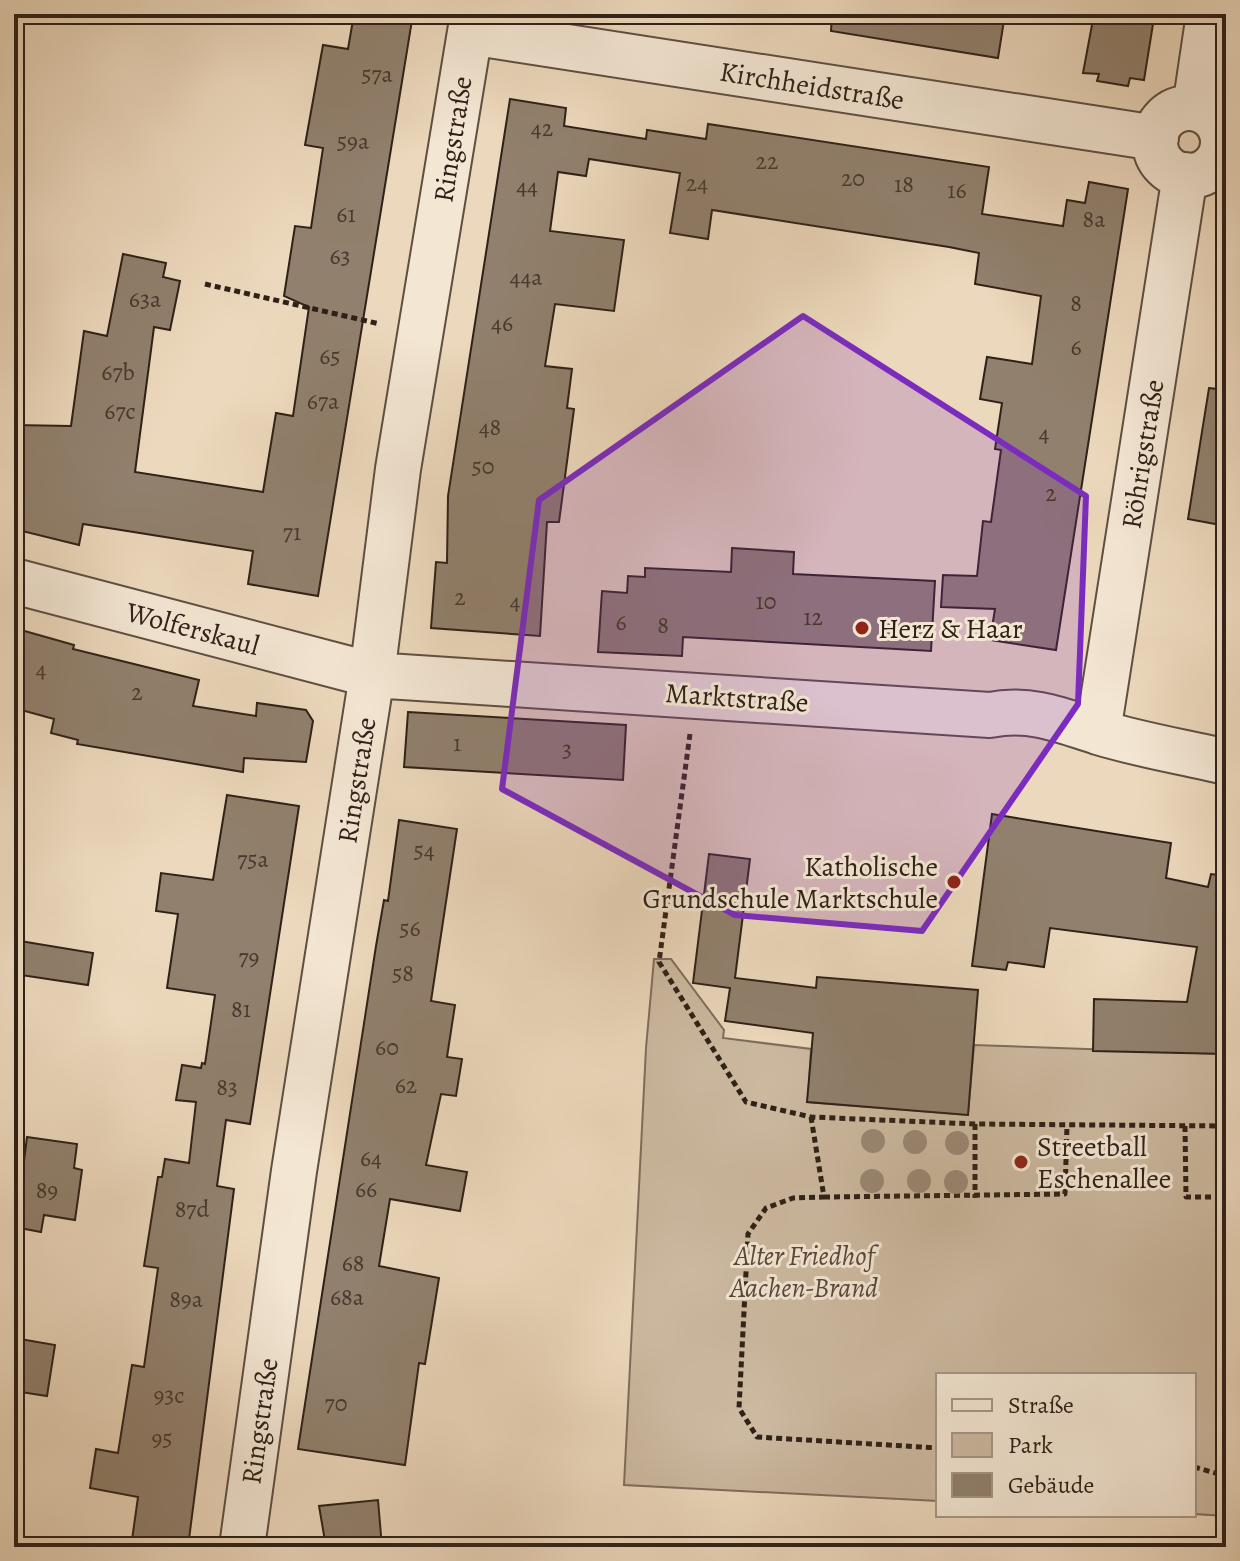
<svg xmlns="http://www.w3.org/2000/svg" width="1240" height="1561" font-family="Alegreya,serif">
<rect width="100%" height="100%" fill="#ecd8bc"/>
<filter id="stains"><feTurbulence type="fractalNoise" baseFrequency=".0025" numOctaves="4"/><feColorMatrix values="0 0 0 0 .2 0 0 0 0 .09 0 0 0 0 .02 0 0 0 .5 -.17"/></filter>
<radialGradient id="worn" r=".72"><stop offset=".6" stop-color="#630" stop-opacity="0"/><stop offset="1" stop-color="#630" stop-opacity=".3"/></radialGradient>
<path fill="#ccb9a0" stroke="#7e6d5c" stroke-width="2" d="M 654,959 L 671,959 L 724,1030 L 723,1038 L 811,1049 L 808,1102 L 968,1115 L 974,1045 L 1226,1054 L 1226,1516 L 1194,1514 L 1194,1375 L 938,1375 L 938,1501 L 624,1485 L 646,1048 Z"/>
<path fill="#91806d" stroke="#2f2118" stroke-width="2" d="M 354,14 L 413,14 L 318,596 L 248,584 L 253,551 L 83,524 L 79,545 L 14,529 L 14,425 L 71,426 L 84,331 L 107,336 L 123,254 L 166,263 L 163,277 L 180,281 L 170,330 L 154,327 L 135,472 L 263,492 L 276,413 L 293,416 L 309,307 L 284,296 L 295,226 L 311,228 L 323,148 L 305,145 L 323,45 L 348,49 Z
M 832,14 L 1005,14 L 998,58 L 831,31 Z
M 1094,14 L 1142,14 L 1141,22 L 1153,24 L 1144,80 L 1130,78 L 1128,86 L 1097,81 L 1099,74 L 1083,73 Z
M 510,99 L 566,108 L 564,126 L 646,139 L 647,130 L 706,139 L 708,124 L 989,167 L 982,214 L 1063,226 L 1067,200 L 1085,203 L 1089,182 L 1128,189 L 1056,650 L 990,640 L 995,609 L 941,607 L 943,575 L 977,576 L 983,521 L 991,522 L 1001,450 L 995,449 L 1002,403 L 980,399 L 987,357 L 1032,364 L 1041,296 L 975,284 L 979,253 L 949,247 L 712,210 L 708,239 L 670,233 L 680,173 L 589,159 L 586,176 L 558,172 L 550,231 L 624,240 L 614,311 L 555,304 L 545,366 L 572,369 L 567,408 L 574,409 L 559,522 L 547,522 L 540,636 L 431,628 L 436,562 L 447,563 L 448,496 Z
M 1209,388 L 1226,390 L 1226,526 L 1188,519 Z
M 732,548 L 794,552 L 793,574 L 935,581 L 931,651 L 683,637 L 682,656 L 598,652 L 602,591 L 627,593 L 628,576 L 645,577 L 645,568 L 731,572 Z
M 14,628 L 74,645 L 73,649 L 199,680 L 193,706 L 256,716 L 257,703 L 306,710 L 313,721 L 306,762 L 244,758 L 243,772 L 77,744 L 78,740 L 51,733 L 54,719 L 14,708 Z
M 408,712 L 626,725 L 623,780 L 404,767 Z
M 227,795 L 299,806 L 250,1124 L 226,1120 L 217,1186 L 234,1189 L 188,1547 L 131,1547 L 138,1497 L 90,1488 L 96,1449 L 118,1453 L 132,1365 L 144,1367 L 158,1268 L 144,1266 L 158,1177 L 162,1177 L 165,1159 L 189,1163 L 196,1102 L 176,1100 L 182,1065 L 201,1068 L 202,1063 L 205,1064 L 215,995 L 167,988 L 178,914 L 156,911 L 161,873 L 213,880 Z
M 992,814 L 1171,843 L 1166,878 L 1208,887 L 1211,874 L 1226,876 L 1226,1054 L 1093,1051 L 1094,999 L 1187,1002 L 1197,947 L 1050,928 L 1044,967 L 1008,962 L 1006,970 L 972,966 Z
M 399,820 L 457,829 L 431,1001 L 455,1005 L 447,1057 L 462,1059 L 456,1096 L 441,1094 L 426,1165 L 467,1172 L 460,1211 L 390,1199 L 379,1266 L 439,1278 L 425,1364 L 419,1363 L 405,1465 L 298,1449 L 376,946 L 384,900 L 388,901 Z
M 709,854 L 750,859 L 735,978 L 816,988 L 817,977 L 978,990 L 968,1115 L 807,1102 L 813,1033 L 725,1021 L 730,988 L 693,983 Z
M 14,940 L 93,953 L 88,985 L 14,974 Z
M 27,1137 L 77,1144 L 74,1168 L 82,1170 L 75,1220 L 44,1215 L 41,1232 L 14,1227 L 14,1159 L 24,1161 Z
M 20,1339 L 55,1345 L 47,1396 L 14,1391 Z
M 378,1500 L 382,1547 L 326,1547 L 319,1506 Z"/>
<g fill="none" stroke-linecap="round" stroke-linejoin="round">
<g stroke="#5e4f41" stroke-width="48">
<path id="minor" d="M 470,32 L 1156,138
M 1195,108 L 1209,14
M1155 142a34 34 0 1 1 68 0a34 34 0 1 1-68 0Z
M 14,581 L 372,675 L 990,715 C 1030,707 1061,720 1098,732 C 1140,745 1184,752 1226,762
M 1098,732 L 1185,175
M 242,1547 L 294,1171 L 372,675 L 398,469 L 473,14"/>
</g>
<path stroke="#2f2118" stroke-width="5" stroke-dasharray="6 4" stroke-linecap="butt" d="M 205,284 L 380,324
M 690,734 L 659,962 L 746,1102 L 811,1117 L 975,1124 L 1226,1126
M 811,1117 L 824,1197 L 793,1198 L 766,1208 L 748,1234 L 739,1408 L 757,1437 L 938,1448
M 975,1124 L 975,1198
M 1185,1126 L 1186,1197 L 1226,1197
M 824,1197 L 1065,1194 L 1067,1125
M 1194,1467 L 1226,1476
M 1218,1472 L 1226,1264"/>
<use href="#minor" stroke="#f3e6d3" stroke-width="44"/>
</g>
<g fill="#9a8874">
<circle cx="873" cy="1141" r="12"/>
<circle cx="915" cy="1142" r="12"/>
<circle cx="957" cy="1143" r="12"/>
<circle cx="872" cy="1181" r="12"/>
<circle cx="919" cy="1181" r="12"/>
<circle cx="956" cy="1182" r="12"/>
</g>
<path fill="#7b2cbf" fill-opacity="0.2" stroke="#7b2cbf" stroke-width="6" stroke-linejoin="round" d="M 803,316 L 1086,496 L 1078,704 L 922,931 L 735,915 L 502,789 L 539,500 Z"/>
<g fill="#8f2418" stroke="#f3e6d3" stroke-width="3">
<circle cx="862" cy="628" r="8"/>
<circle cx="954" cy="882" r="8"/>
<circle cx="1021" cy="1162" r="8"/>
</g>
<g text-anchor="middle" stroke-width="6" stroke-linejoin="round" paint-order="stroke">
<g font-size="24" fill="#48392d">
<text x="377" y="82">57a</text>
<text x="542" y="136">42</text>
<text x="353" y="149">59a</text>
<text x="767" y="169">22</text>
<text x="853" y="186">20</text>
<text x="697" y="191">24</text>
<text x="904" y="192">18</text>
<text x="527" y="194">44</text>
<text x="957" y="198">16</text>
<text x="346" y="222">61</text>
<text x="1094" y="227">8a</text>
<text x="340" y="264">63</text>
<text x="526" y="285">44a</text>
<text x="145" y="307">63a</text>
<text x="1076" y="311">8</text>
<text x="502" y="331">46</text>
<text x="1076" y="355">6</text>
<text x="330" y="364">65</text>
<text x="118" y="380">67b</text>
<text x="323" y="409">67a</text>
<text x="120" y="419">67c</text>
<text x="490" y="435">48</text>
<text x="1044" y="441">4</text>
<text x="483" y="474">50</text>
<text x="1051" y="501">2</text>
<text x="292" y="540">71</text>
<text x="460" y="605">2</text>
<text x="515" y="609">4</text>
<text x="766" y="609">10</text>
<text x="813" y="625">12</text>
<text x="621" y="630">6</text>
<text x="663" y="633">8</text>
<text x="41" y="677">4</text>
<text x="137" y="700">2</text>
<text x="457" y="751">1</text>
<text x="567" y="757">3</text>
<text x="424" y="858">54</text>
<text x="253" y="867">75a</text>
<text x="410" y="936">56</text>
<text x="249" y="965">79</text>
<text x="403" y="981">58</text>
<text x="241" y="1017">81</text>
<text x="387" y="1055">60</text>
<text x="406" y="1093">62</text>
<text x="227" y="1095">83</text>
<text x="371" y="1166">64</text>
<text x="366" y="1197">66</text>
<text x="47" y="1198">89</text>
<text x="192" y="1217">87d</text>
<text x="353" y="1271">68</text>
<text x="347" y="1305">68a</text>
<text x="186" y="1307">89a</text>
<text x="169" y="1403">93c</text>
<text x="336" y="1411">70</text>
<text x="162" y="1446">95</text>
</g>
<g font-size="28" fill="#2f2118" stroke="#f3e6d3">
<text transform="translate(812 85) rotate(9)" y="10">Kirchheidstraße</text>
<text transform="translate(452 139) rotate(-81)" y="10">Ringstraße</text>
<text transform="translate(1142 454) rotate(-81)" y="10">Röhrigstraße</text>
<text transform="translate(193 628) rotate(15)" y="10">Wolferskaul</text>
<text transform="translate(737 697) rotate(4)" y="10">Marktstraße</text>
<text transform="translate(356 780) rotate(-81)" y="10">Ringstraße</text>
<text transform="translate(259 1421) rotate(-82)" y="10">Ringstraße</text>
</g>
<g font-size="28" fill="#2f2118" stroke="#f3e6d3" text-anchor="start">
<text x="878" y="638">Herz &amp; Haar</text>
<text x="938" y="876" text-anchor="end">Katholische<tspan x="938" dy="32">Grundschule Marktschule</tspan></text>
<text x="1037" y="1156">Streetball<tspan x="1037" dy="32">Eschenallee</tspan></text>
</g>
<g font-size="28" font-style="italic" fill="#56473a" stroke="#f3e6d3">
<text x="804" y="1265">Alter Friedhof<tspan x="804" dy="32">Aachen-Brand</tspan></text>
</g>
</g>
<rect width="1240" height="1561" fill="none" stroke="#ecd8bc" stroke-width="48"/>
<rect x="16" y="16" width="1208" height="1529" fill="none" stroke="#2f2118" stroke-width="4"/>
<rect x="24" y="24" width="1192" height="1513" fill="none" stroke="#2f2118" stroke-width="2"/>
<rect x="936" y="1373" width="260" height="144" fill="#f3e6d3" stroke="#a59788" stroke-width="2"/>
<rect x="952" y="1399" width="40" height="12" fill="#f3e6d3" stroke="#a59788" stroke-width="2"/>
<text x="1008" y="1413" font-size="24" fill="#2f2118">Straße</text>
<rect x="952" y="1433" width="40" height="24" fill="#ccb9a0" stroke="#a59788" stroke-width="2"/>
<text x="1008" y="1453" font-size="24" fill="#2f2118">Park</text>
<rect x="952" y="1473" width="40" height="24" fill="#91806d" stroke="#a59788" stroke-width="2"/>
<text x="1008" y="1493" font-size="24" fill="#2f2118">Gebäude</text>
<rect width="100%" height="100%" filter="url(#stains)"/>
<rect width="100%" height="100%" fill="url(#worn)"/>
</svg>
